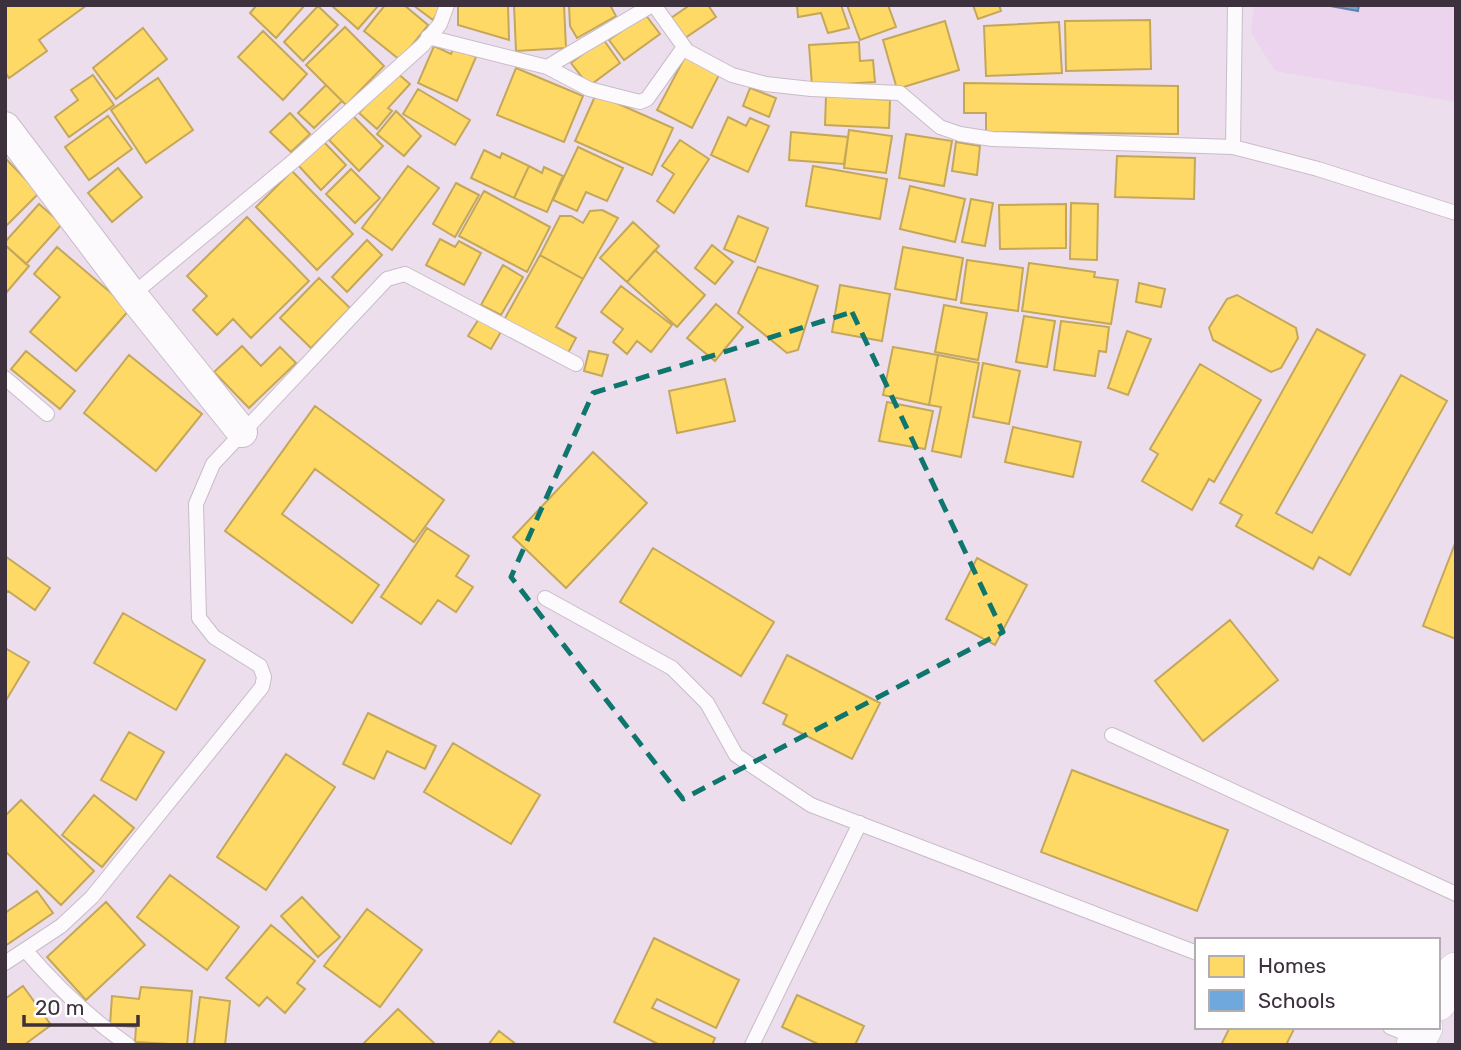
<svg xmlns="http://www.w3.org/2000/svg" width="1461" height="1050" font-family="Rubik,sans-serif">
<rect width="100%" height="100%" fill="#eddeee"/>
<path fill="#ecd4ef" d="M 1254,5 L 1456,5 L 1456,102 L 1275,71 L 1251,33 Z"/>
<path fill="#ffd966" stroke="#c4a75a" stroke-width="2" d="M 5,5 L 87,5 L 39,40 L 47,51 L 9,78 L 5,72 Z
M 257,5 L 305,5 L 276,38 L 250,13 Z
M 331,5 L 379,5 L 358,29 Z
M 385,5 L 404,5 L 428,25 L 400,60 L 364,31 Z
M 413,5 L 442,5 L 433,20 Z
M 458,5 L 508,5 L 509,40 L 458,25 Z
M 514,5 L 564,5 L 566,48 L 516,51 Z
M 569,5 L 610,5 L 616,16 L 577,38 L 570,26 Z
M 690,5 L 708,5 L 716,17 L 685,38 L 671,18 Z
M 797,5 L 841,5 L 849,28 L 828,33 L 821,13 L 798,17 Z
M 847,5 L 888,5 L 896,27 L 860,40 Z
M 973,5 L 999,5 L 1001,11 L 978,19 Z
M 318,6 L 338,25 L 303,61 L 284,42 Z
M 645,14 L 660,34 L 624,60 L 609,40 Z
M 1150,20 L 1151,69 L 1066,71 L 1065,21 Z
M 945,21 L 959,70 L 897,89 L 883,40 Z
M 1059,22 L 1062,73 L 986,76 L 984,26 Z
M 345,27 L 384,66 L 346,105 L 306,65 Z
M 143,28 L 167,59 L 116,99 L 93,68 Z
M 263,31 L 307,74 L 283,100 L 238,57 Z
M 603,39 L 620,63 L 589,86 L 571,63 Z
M 859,42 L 860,61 L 873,60 L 875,82 L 812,86 L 809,45 Z
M 434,46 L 451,54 L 454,48 L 476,57 L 457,101 L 418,83 Z
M 685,57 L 719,75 L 692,128 L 657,110 Z
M 516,68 L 583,96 L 564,142 L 497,115 Z
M 396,72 L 410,84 L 388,108 L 392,111 L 377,129 L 359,113 Z
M 93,75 L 114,105 L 69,137 L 55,117 L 78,100 L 71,90 Z
M 158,78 L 193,130 L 146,163 L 111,110 Z
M 964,83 L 1178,86 L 1178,134 L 986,132 L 986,113 L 964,113 Z
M 326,85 L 342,101 L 314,128 L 298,113 Z
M 750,88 L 776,98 L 769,117 L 743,106 Z
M 418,89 L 470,120 L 455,145 L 403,114 Z
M 596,94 L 673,128 L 652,175 L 575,141 Z
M 826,96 L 890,100 L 889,128 L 825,125 Z
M 396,111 L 421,136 L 404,156 L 377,134 Z
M 290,113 L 310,134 L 291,152 L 270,132 Z
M 108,116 L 132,149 L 89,180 L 65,147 Z
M 353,116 L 383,146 L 359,171 L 329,140 Z
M 728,117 L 746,126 L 750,118 L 769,126 L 748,172 L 711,155 Z
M 849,130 L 892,136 L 886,173 L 844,168 Z
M 791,132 L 848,137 L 844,164 L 789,160 Z
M 906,134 L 952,141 L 944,186 L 899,178 Z
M 322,140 L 346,165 L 321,190 L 297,164 Z
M 680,140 L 709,159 L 674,213 L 657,201 L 674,174 L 662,166 Z
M 956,142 L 980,146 L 977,175 L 952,171 Z
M 578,147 L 623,168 L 607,201 L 586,192 L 577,211 L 553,200 Z
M 484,150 L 500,158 L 502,153 L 529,166 L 514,198 L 471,178 Z
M 1117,156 L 1195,158 L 1194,199 L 1115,197 Z
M 5,158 L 39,193 L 5,227 Z
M 408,166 L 439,188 L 392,250 L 362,228 Z
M 529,166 L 542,173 L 544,167 L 563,176 L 547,212 L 514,198 Z
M 813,166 L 887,179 L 880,219 L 806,206 Z
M 118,168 L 142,197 L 112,222 L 88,193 Z
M 351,169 L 380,198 L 355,223 L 326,194 Z
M 292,171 L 353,234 L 317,270 L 256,207 Z
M 456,183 L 479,195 L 455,237 L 433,224 Z
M 910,186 L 965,199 L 955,242 L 900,229 Z
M 484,191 L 550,227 L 527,272 L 459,236 Z
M 971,199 L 993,203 L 985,246 L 962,242 Z
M 1071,203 L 1098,204 L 1097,260 L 1070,259 Z
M 39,204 L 62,224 L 26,264 L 5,245 L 5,242 Z
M 1066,204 L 1066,248 L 1000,249 L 999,205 Z
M 602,210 L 618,218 L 583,279 L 540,255 L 560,216 L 571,216 L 583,223 L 590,211 Z
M 738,216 L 768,228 L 755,262 L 724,249 Z
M 247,217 L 309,281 L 251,338 L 233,319 L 217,335 L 193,310 L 207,296 L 187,276 Z
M 633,222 L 659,246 L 627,282 L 600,258 Z
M 440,239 L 455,247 L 459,241 L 481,253 L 464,285 L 426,265 Z
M 367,240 L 382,255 L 347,292 L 332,277 Z
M 5,245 L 29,266 L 6,293 L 5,292 Z
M 712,245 L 733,262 L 715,284 L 695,268 Z
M 57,247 L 130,309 L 76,371 L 30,332 L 60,297 L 34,274 Z
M 903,247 L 963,258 L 956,300 L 895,289 Z
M 655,250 L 705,295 L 677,327 L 627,282 Z
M 540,255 L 583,279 L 556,327 L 576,338 L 567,355 L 504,320 Z
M 967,260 L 1023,268 L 1018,311 L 961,303 Z
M 1029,263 L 1095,272 L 1094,277 L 1118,280 L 1111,324 L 1022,311 Z
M 503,265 L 523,277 L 501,315 L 481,305 Z
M 758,267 L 818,286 L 798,350 L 787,353 L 738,313 Z
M 319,278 L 350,308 L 311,348 L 280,318 Z
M 1139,283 L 1165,289 L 1161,307 L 1136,302 Z
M 840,285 L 890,294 L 882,341 L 832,332 Z
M 621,286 L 672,325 L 651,352 L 637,341 L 627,354 L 613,342 L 623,329 L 601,312 Z
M 1237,295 L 1296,328 L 1298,338 L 1281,368 L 1271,372 L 1213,340 L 1209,328 L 1227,299 Z
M 716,304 L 743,327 L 715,361 L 687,338 Z
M 944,305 L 987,313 L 978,360 L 935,352 Z
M 1024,316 L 1055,321 L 1047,367 L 1016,362 Z
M 480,317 L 502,330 L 491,349 L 468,336 Z
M 1061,321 L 1109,327 L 1106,352 L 1099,351 L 1095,376 L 1054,370 Z
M 1317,329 L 1365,355 L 1276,513 L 1312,533 L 1401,375 L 1447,401 L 1350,575 L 1319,557 L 1313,569 L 1236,526 L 1242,515 L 1220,503 Z
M 1127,331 L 1151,339 L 1128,395 L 1108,388 Z
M 242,346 L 261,366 L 280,347 L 296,363 L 249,408 L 214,372 Z
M 893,347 L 938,355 L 929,405 L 883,395 Z
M 26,351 L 75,391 L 60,409 L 11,369 Z
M 589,351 L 608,355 L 602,376 L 584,371 Z
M 129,355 L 202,414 L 156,471 L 84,413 Z
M 938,355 L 979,363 L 961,457 L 932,451 L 941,407 L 929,405 Z
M 983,363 L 1020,371 L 1009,424 L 973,417 Z
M 1200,364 L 1261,400 L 1214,482 L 1209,479 L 1192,510 L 1142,481 L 1158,454 L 1150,449 Z
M 725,379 L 735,421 L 677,433 L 669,391 Z
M 887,402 L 933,411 L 925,449 L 879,441 Z
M 315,406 L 444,500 L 414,542 L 315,469 L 282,514 L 379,585 L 352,623 L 225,531 Z
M 1013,427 L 1081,442 L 1073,477 L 1005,462 Z
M 593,452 L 647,503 L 566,588 L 513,537 Z
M 427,528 L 469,556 L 456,576 L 473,587 L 456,612 L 438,600 L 421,624 L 381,597 Z
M 1456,541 L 1456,639 L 1423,626 Z
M 653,548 L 774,622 L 741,676 L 620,602 Z
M 5,556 L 50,588 L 35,610 L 8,591 L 5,594 Z
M 977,558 L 1027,585 L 995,645 L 946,619 Z
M 123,613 L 205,660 L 176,710 L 94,663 Z
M 1230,620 L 1278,680 L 1203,741 L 1155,681 Z
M 5,648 L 29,662 L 5,702 Z
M 787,655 L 880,703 L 852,759 L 783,724 L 787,715 L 763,703 Z
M 368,713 L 436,746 L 425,769 L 387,751 L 374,779 L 343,764 Z
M 129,732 L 164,752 L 136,800 L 101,780 Z
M 453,743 L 540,795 L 511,844 L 424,792 Z
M 286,754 L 335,787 L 266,890 L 217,857 Z
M 1072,770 L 1228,830 L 1197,911 L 1041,852 Z
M 94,795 L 134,828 L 102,867 L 62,835 Z
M 21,800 L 94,871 L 61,905 L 5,851 L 5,816 Z
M 170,875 L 239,927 L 207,970 L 137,917 Z
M 37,891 L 53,913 L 5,946 L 5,913 Z
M 302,897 L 340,937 L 318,957 L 281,916 Z
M 106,902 L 145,945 L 86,1000 L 47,957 Z
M 367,909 L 422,950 L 380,1007 L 324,966 Z
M 271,925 L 315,961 L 297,983 L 305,989 L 285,1013 L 267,997 L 259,1006 L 226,978 Z
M 654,938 L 739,980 L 716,1028 L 657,999 L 652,1008 L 715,1038 L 712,1045 L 660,1045 L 614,1022 Z
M 23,986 L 51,1025 L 24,1045 L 5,1045 L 5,999 Z
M 141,987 L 192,991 L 187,1045 L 135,1042 L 136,1027 L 110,1025 L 112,996 L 139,999 Z
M 797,995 L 864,1026 L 855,1045 L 820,1045 L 782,1027 Z
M 200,997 L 230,1001 L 225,1045 L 194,1045 Z
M 398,1009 L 436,1045 L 362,1045 Z
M 1230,1027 L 1292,1027 L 1294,1029 L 1286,1045 L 1221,1045 Z
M 499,1031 L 517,1045 L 488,1045 Z"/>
<path fill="#6fa8dc" stroke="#6084ac" stroke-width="2" d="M 1325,5 L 1359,5 L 1358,11 Z"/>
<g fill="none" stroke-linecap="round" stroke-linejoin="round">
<g stroke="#c8bcc9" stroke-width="16">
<path id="service" d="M 654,5 L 687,51 L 732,75 L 766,84 L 811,89 L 900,93 L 940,127 L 960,134 L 992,139 L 1233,147 L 1318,169 L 1456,213
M 428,37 L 547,67 L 589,89 L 640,102 L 647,99 L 684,47
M 547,67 L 652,5
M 1233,147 L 1235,5
M 132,295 L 296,159 L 423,45 L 440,24 L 447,5
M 5,378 L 47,414
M 545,598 L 672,668 L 707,703 L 736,755 L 811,805 L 1197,953
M 1112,735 L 1456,894
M 26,951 C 57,987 88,1017 128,1045
M 5,963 L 61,926 L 92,897 L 262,687 L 264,677 L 260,666 L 214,637 L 199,618 L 196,504 L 213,464 L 387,279 L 405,274 L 576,364
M 1390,1027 L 1417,1038
M 752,1045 L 860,823"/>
</g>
<g stroke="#c8bcc9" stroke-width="32">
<path id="minor" d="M 5,127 L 132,295 L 242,432"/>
</g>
<g stroke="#c8bcc9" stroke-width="38">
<path id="tertiary" d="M 1438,1002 L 1456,971
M 1415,1045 L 1424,1027"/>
</g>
<use href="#service" stroke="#fcfafc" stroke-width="14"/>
<use href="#minor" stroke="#fcfafc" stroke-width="30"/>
<use href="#tertiary" stroke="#fcfafc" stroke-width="37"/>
</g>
<path fill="none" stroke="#0f766e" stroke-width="5" stroke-dasharray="14 9" stroke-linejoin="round" d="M 852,312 L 1003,632 L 683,799 L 511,577 L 593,393 Z"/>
<rect width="1461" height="1050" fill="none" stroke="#3c313d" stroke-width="14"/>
<rect x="1195" y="938" width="245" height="91" fill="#ffffff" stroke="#b1adb1" stroke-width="2"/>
<rect x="1209" y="956" width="35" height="21" fill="#ffd966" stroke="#b1adb1" stroke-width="2"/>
<text x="1258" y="973" font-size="21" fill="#3c313d">Homes</text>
<rect x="1209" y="990" width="35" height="21" fill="#6fa8dc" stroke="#b1adb1" stroke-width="2"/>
<text x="1258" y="1008" font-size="21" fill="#3c313d">Schools</text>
<path d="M24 1015v10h114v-10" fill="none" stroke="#3c313d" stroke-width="3.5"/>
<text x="35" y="1015" font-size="21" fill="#3c313d" stroke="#ffffff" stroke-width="5" paint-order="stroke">20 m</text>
</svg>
